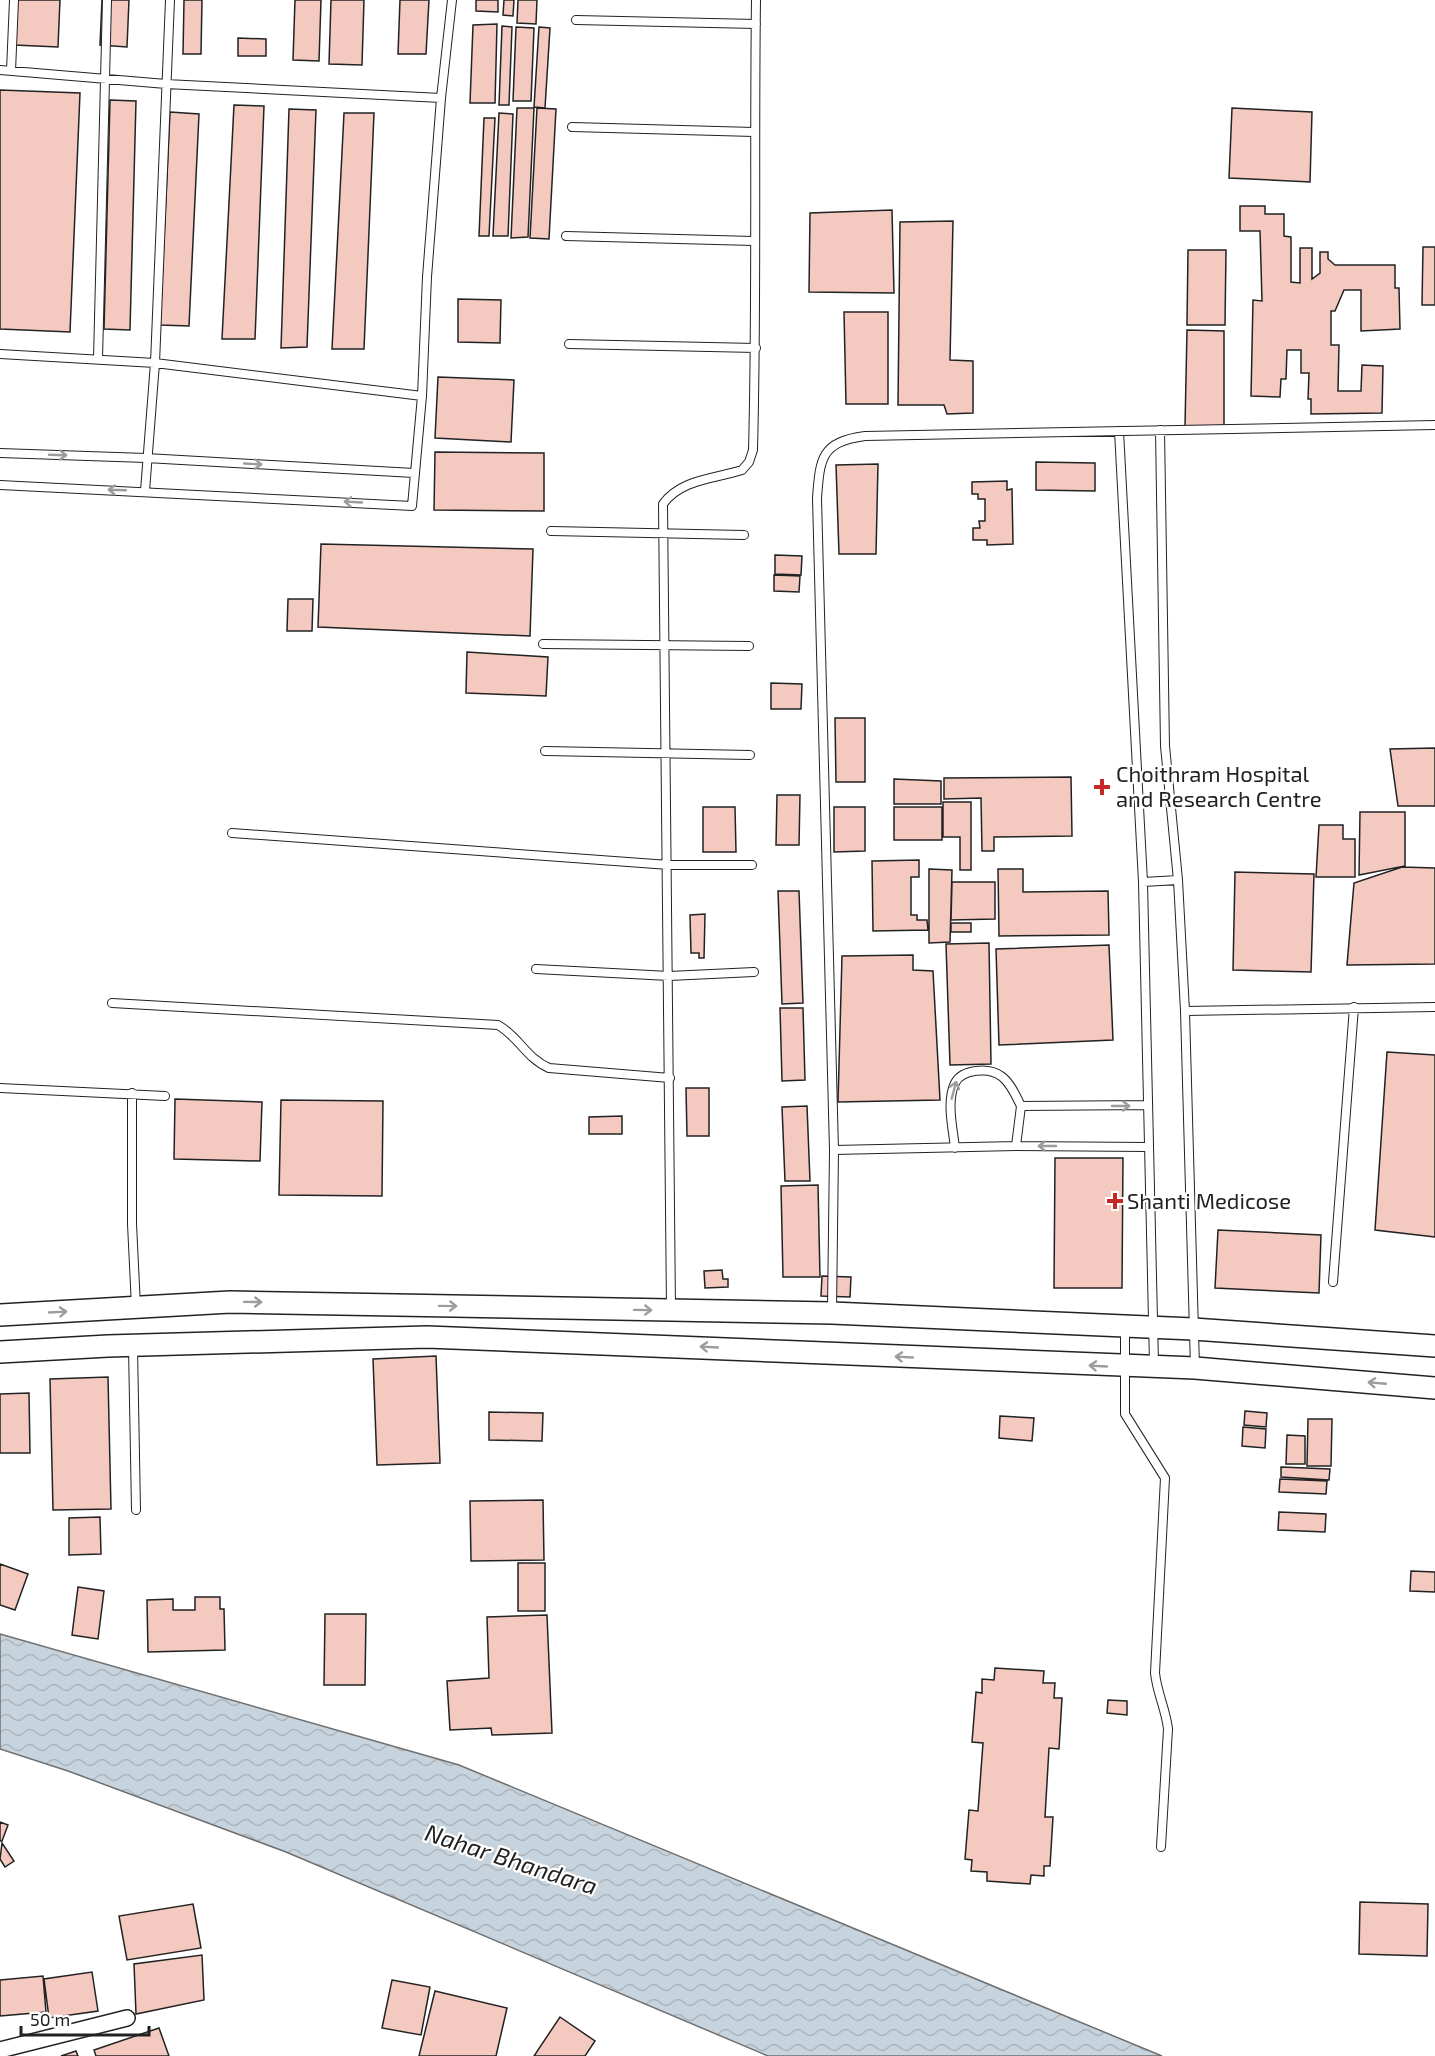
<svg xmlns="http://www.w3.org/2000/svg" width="1435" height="2056" font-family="'Exo 2',sans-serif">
<defs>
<pattern id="water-waves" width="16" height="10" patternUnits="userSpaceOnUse" patternTransform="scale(1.5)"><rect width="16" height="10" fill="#c7d3dd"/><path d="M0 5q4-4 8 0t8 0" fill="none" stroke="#abb5bd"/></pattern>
</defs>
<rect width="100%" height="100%" fill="#fff"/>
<path fill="url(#water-waves)" stroke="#6f6f6f" stroke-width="1.5" d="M 0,1634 L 459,1765 L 1162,2056 L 768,2056 L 286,1852 L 68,1771 L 0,1749 Z"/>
<path fill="#f3c9c0" stroke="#222" stroke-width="1.5" d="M 15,0 L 60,0 L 58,47 L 14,45 Z
M 102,0 L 129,0 L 127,47 L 100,45 Z
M 184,0 L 202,0 L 201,54 L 183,54 Z
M 295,0 L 321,0 L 319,61 L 293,60 Z
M 331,0 L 364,0 L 362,65 L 329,64 Z
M 400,0 L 429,0 L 426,54 L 398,54 Z
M 476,0 L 498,0 L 498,12 L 476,11 Z
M 504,0 L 514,0 L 513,16 L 503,15 Z
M 518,0 L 537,0 L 536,24 L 517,23 Z
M 497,24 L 495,103 L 470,103 L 473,25 Z
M 502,26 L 512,27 L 509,105 L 499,105 Z
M 516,27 L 534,28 L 531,101 L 513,101 Z
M 539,27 L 550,28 L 545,108 L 534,107 Z
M 238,38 L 266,39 L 266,56 L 238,56 Z
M 0,90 L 80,93 L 70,332 L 0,329 Z
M 110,100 L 136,101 L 130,330 L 104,329 Z
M 234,105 L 264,106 L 255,339 L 222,339 Z
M 517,108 L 534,108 L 528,237 L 511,238 Z
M 537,108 L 556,109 L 549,239 L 530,238 Z
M 1232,108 L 1312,112 L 1310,182 L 1229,178 Z
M 289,109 L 316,110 L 307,347 L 281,348 Z
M 170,112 L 199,114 L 189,326 L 160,325 Z
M 344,113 L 374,113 L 364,349 L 332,349 Z
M 499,113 L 513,114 L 508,236 L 493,236 Z
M 484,118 L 495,118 L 489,236 L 479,236 Z
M 1240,206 L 1265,206 L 1265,214 L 1284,214 L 1284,236 L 1291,237 L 1291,282 L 1300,283 L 1300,248 L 1312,248 L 1312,279 L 1320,273 L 1320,252 L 1328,252 L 1328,259 L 1335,265 L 1395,265 L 1395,288 L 1399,288 L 1400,329 L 1361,331 L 1361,290 L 1344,290 L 1335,311 L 1331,311 L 1331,345 L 1339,345 L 1338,391 L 1361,391 L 1362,365 L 1383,366 L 1382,413 L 1311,414 L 1311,399 L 1308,399 L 1309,373 L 1301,373 L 1301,350 L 1287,350 L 1286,379 L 1281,379 L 1280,397 L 1251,396 L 1253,300 L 1262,301 L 1260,231 L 1240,231 Z
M 892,210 L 894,293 L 809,292 L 810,213 Z
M 953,221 L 950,360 L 973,361 L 973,413 L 947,414 L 944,405 L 898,405 L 900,222 Z
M 1423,247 L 1435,247 L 1435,305 L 1422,305 Z
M 1188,250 L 1226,250 L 1225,325 L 1187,325 Z
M 458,299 L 501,300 L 500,343 L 458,342 Z
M 844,312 L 888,312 L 888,404 L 846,404 Z
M 1187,330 L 1224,331 L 1224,427 L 1185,426 Z
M 438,377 L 514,380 L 511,442 L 435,438 Z
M 435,452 L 544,453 L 544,511 L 434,510 Z
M 1036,462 L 1095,463 L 1095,491 L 1036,490 Z
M 878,464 L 876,554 L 839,554 L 836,465 Z
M 1007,481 L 1007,490 L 1012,489 L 1013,544 L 987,545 L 987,540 L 973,540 L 973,528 L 980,528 L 979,521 L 985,521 L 985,499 L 978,499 L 978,494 L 972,494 L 972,482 Z
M 321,544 L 533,549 L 530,636 L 318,627 Z
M 775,555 L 802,556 L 801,575 L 775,574 Z
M 774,575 L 800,576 L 799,592 L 774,591 Z
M 288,599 L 313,599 L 312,631 L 287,631 Z
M 467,652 L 548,657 L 546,696 L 466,693 Z
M 771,683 L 802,684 L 801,709 L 771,709 Z
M 835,718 L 865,718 L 865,782 L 836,782 Z
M 1435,748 L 1435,806 L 1398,806 L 1390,749 Z
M 1071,777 L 1072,836 L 994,837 L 994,851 L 982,851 L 981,798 L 944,799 L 944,778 Z
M 894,779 L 941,781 L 941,804 L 894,804 Z
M 777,795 L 800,795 L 799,845 L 776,845 Z
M 943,802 L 971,802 L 971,870 L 960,870 L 960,837 L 943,837 Z
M 703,807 L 735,807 L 736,852 L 703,852 Z
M 834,807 L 865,807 L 865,851 L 834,852 Z
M 894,807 L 942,807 L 942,840 L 894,840 Z
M 1360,812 L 1405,812 L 1405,866 L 1359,875 Z
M 1319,825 L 1343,825 L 1343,839 L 1355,839 L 1355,877 L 1316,877 Z
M 919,860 L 919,877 L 911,877 L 911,915 L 917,915 L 917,920 L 927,920 L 928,930 L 873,931 L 872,861 Z
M 1402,867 L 1435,868 L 1435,964 L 1347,965 L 1354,883 Z
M 929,869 L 952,870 L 950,942 L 929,943 Z
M 998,869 L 1023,869 L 1023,892 L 1108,891 L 1109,935 L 999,936 Z
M 1235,872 L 1314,874 L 1311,972 L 1233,970 Z
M 952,882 L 995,882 L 995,919 L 951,920 Z
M 778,891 L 799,891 L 803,1003 L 782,1004 Z
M 705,914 L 704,958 L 699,958 L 699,953 L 691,953 L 690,915 Z
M 951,923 L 971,923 L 971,932 L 951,932 Z
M 989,943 L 991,1064 L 950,1065 L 946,944 Z
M 1109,945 L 1113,1040 L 999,1045 L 996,949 Z
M 913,955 L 913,970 L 933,971 L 940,1100 L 838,1102 L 842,956 Z
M 780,1008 L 803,1008 L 805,1080 L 782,1081 Z
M 1387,1052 L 1435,1055 L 1435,1237 L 1375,1230 Z
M 686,1088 L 709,1088 L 709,1136 L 687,1136 Z
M 175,1099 L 262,1102 L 260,1161 L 174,1159 Z
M 281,1100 L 383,1101 L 382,1196 L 279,1195 Z
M 807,1106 L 810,1181 L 785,1181 L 782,1107 Z
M 622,1116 L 622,1134 L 589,1134 L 589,1117 Z
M 1055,1158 L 1123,1158 L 1122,1288 L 1054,1288 Z
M 818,1185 L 820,1277 L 783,1277 L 781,1186 Z
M 1218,1230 L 1321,1235 L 1319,1293 L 1215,1288 Z
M 722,1270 L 723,1279 L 728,1279 L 728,1287 L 705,1288 L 704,1271 Z
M 822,1276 L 851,1277 L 850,1297 L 821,1296 Z
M 436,1356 L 440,1463 L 377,1465 L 373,1359 Z
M 108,1377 L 111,1509 L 53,1510 L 50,1379 Z
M 29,1393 L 30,1453 L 0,1453 L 0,1394 Z
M 1245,1411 L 1267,1413 L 1266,1427 L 1244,1425 Z
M 489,1412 L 543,1413 L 542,1441 L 489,1440 Z
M 1000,1416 L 1034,1418 L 1032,1441 L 999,1438 Z
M 1308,1419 L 1332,1419 L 1331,1466 L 1307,1466 Z
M 1243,1427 L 1266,1429 L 1265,1448 L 1242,1446 Z
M 1287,1435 L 1305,1436 L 1305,1464 L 1286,1464 Z
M 1281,1467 L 1330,1469 L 1329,1480 L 1281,1477 Z
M 1280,1479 L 1327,1481 L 1326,1494 L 1279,1492 Z
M 543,1500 L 544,1560 L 471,1561 L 470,1501 Z
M 1279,1512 L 1326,1514 L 1325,1532 L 1278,1530 Z
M 100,1517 L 101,1554 L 69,1555 L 69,1518 Z
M 518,1563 L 545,1563 L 545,1611 L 518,1611 Z
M 0,1564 L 28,1574 L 15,1610 L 0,1605 Z
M 1411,1571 L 1435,1572 L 1435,1592 L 1410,1591 Z
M 78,1587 L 104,1591 L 98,1639 L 72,1635 Z
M 195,1597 L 220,1597 L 220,1609 L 224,1609 L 225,1650 L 148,1652 L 147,1600 L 173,1599 L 173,1610 L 195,1610 Z
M 325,1614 L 366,1614 L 365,1685 L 324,1685 Z
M 547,1615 L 552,1733 L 492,1735 L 491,1728 L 450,1730 L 447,1681 L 489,1678 L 487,1617 Z
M 995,1668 L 1044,1671 L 1043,1683 L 1055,1683 L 1054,1698 L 1062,1698 L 1059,1749 L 1049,1748 L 1045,1817 L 1053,1817 L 1050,1866 L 1044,1866 L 1044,1876 L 1031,1875 L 1030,1884 L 987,1881 L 987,1872 L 971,1871 L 972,1860 L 965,1859 L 969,1810 L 978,1811 L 983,1743 L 972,1742 L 976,1692 L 982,1693 L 982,1679 L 994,1680 Z
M 1108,1700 L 1127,1701 L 1127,1715 L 1107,1713 Z
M 0,1822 L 8,1825 L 2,1841 L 0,1841 Z
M 2,1843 L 14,1861 L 5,1867 L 0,1859 Z
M 1360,1902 L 1428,1904 L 1427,1956 L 1359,1954 Z
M 193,1904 L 201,1948 L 127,1960 L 119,1916 Z
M 202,1955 L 204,2000 L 136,2014 L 134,1964 Z
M 92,1972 L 98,2011 L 49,2018 L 44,1979 Z
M 43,1976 L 46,2012 L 0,2016 L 0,1980 Z
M 392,1980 L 430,1987 L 421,2035 L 382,2028 Z
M 435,1991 L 507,2008 L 496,2056 L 419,2056 Z
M 560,2017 L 595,2041 L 585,2056 L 534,2056 Z
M 159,2028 L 169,2056 L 96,2056 L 94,2050 Z
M 76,2051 L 78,2056 L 61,2056 Z"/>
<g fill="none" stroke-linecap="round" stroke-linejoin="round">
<g stroke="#222" stroke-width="10">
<path id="lane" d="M 576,20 L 756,24
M 0,70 L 166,84 L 441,98
M 11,71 L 14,0
M 572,127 L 754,132
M 566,236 L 753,241
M 569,344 L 756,348
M 0,354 L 155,363 L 422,396
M 98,359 L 107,0
M 1160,430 L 1165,746 L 1178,880 L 1185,1011 L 1195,1367
M 1119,431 L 1143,882 L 1154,1364
M 0,453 L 146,458 L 414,473
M 0,485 L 412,506 L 422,396 L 427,277 L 441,98 L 452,0
M 145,491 L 155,363 L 170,0
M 551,531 L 744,535
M 543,644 L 749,646
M 545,751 L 750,755
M 232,833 L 669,865 L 752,865
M 1143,882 L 1178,880
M 536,969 L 669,976 L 754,972
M 112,1003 L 498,1025 C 519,1037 527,1059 549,1068 L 670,1078
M 1185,1011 L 1435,1007
M 0,1088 L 165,1096
M 132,1093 L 132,1224 L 136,1307
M 1016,1146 L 1021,1106
M 1148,1147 L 1016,1146 L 834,1150 L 817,498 C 820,458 821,442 865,436 L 1435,425
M 955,1148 C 953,1129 946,1101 955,1083 C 962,1069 989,1067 1001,1076 C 1010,1082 1016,1096 1021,1106 L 1147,1105
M 1333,1282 L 1354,1007
M 671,1309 L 663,504 C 681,479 714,479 742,470 L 749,462 L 753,450 C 757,300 754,150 756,0
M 832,1311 L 834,1150
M 1125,1328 L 1125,1414 L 1165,1478 L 1155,1673 C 1157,1693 1166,1710 1168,1729 L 1161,1847
M 133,1347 L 136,1510"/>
</g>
<g stroke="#222" stroke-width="18">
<path id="street" d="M 0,2050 L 127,2018"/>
</g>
<g stroke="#222" stroke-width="24">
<path id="secondary" d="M 0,1315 L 230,1302 L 832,1313 L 1193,1329 L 1435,1346
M 0,1352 L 108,1346 L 427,1337 L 1195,1368 L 1435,1388"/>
</g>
<use href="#lane" stroke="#fff" stroke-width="8"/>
<use href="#street" stroke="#fff" stroke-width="15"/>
<use href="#secondary" stroke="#fff" stroke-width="21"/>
</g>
<defs><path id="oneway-shaft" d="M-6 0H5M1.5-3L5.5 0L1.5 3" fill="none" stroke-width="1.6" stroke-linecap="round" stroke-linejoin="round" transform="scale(1.5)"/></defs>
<g stroke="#9c9c9c">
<use href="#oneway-shaft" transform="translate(58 455) rotate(2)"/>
<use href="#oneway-shaft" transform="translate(253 464) rotate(3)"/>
<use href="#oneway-shaft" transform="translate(117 490) rotate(-178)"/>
<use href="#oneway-shaft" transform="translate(353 502) rotate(-177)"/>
<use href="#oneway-shaft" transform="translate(954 1090) rotate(-75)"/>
<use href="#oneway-shaft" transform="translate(1121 1106)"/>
<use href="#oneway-shaft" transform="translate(1047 1146) rotate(-180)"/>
<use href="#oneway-shaft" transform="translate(253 1302) rotate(1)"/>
<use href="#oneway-shaft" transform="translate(448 1306) rotate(1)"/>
<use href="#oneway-shaft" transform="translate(643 1310) rotate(1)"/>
<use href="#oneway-shaft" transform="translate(58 1312) rotate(-3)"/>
<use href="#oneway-shaft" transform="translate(709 1347) rotate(-177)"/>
<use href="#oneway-shaft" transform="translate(904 1357) rotate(-177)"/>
<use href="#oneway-shaft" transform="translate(1098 1366) rotate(-177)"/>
<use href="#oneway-shaft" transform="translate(1377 1383) rotate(-175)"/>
</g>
<g fill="#c62828" stroke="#fff" stroke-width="2">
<path d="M1099 778h6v6h6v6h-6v6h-6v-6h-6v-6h6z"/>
<path d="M1112 1192h6v6h6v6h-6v6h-6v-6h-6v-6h6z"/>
</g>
<g text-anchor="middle" stroke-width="4.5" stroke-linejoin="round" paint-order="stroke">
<g font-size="22" fill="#222" stroke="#fff" text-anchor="start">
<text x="1116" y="782">Choithram Hospital<tspan x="1116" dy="25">and Research Centre</tspan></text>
<text x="1127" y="1209">Shanti Medicose</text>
</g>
<g font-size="24" font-style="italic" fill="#222" stroke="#fff">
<text transform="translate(511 1860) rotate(18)" y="8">Nahar Bhandara</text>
</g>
</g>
<path d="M21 2026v9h128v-9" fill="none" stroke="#222222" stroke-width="3"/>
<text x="30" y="2026" font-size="18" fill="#222222" stroke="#ffffff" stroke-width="4.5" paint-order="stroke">50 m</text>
</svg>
